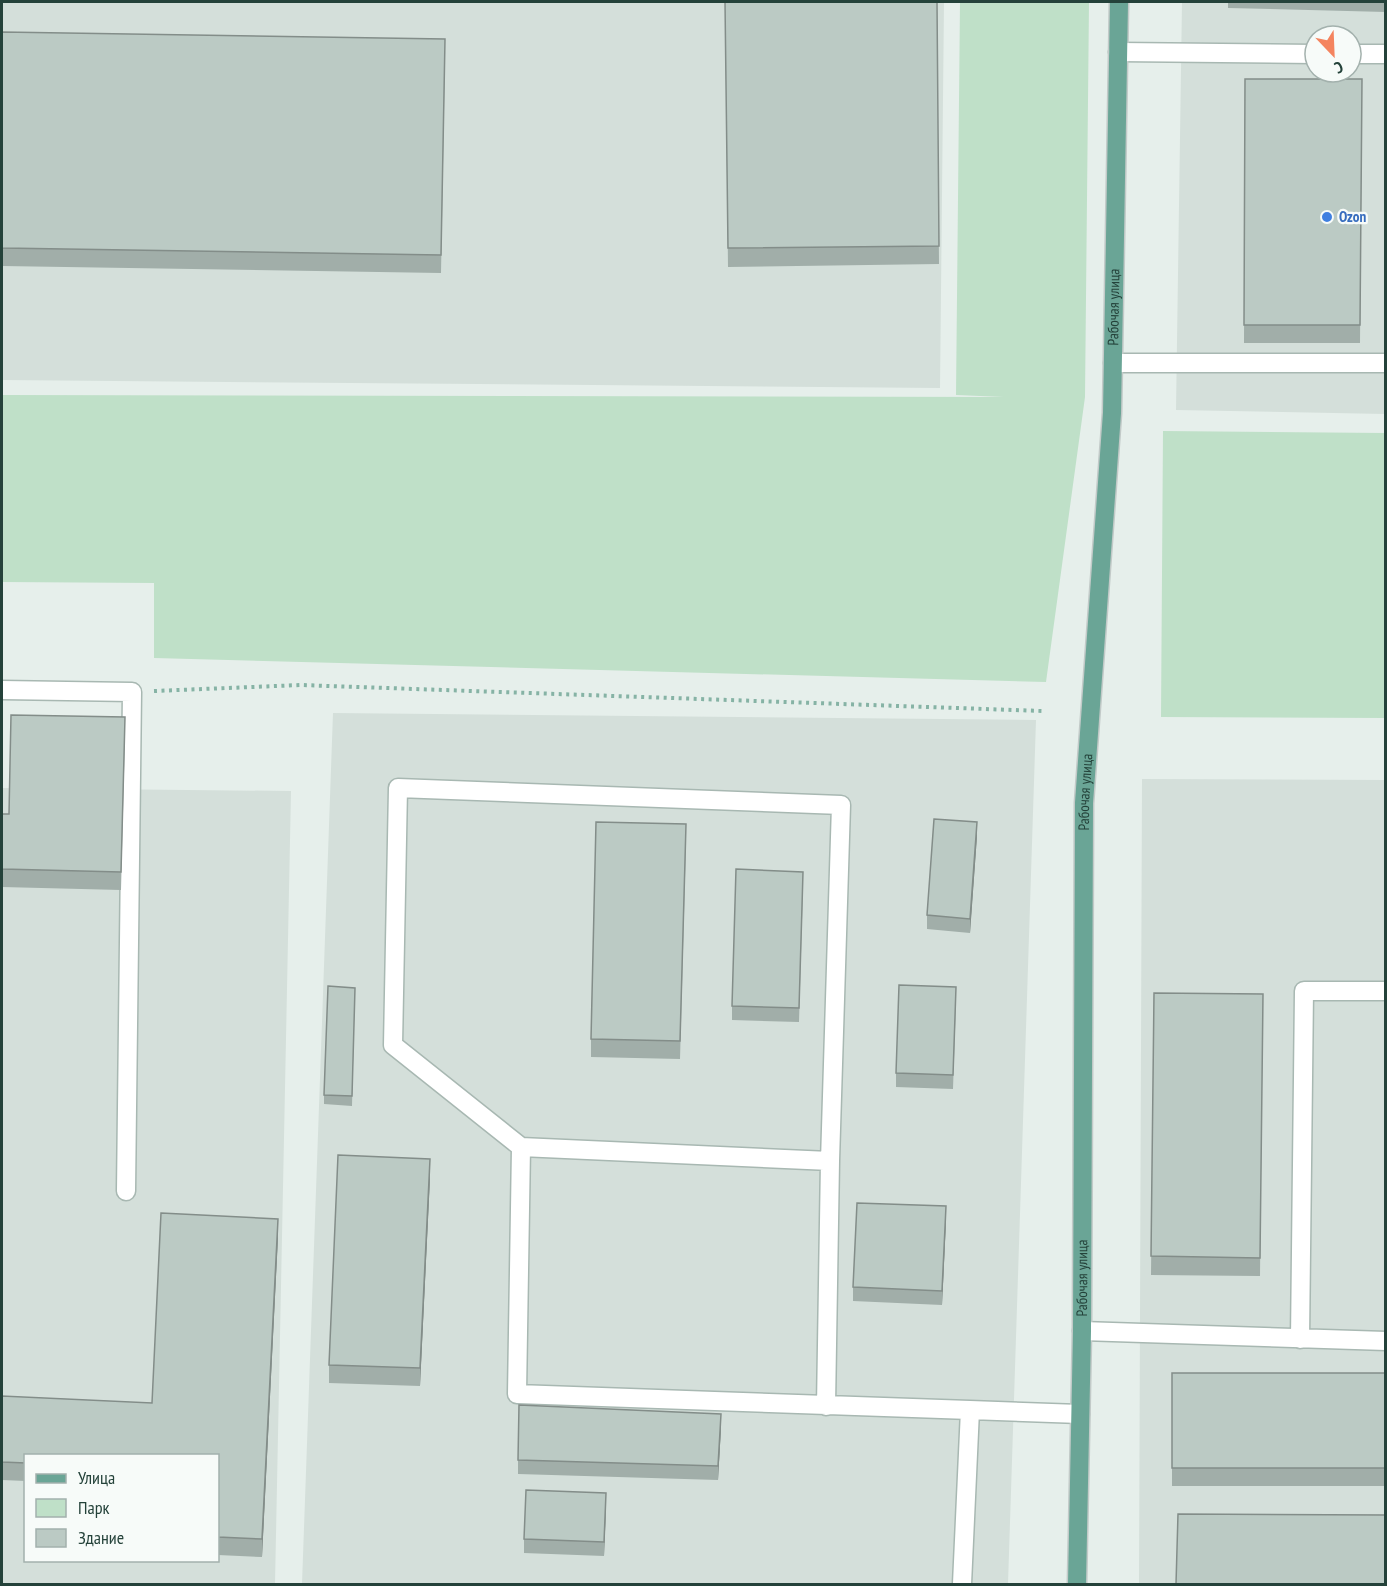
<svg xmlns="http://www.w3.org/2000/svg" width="1387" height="1586" font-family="'PT Sans Narrow',sans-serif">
<rect width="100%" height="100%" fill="#e6efeb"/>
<path fill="#d4dfda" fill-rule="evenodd" d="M 2,2 L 944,2 L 940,388 L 2,380 Z
M 1182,2 L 1385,2 L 1385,414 L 1176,410 ZM 1315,36 L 1351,36 L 1351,72 L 1315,72 Z
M 333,713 L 1036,720 L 1008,1584 L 302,1584 Z
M 1142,779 L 1385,780 L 1385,1584 L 1139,1584 Z
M 2,788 L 291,791 L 275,1584 L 2,1584 ZM 26,1456 L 218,1456 L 218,1560 L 26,1560 Z"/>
<path fill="#bfe0c8" d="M 960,2 L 1089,2 L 1085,397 L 1046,682 L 154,658 L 154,583 L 2,582 L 2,395 L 1004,397 L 956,395 Z
M 1163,431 L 1385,433 L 1385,718 L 1161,717 Z"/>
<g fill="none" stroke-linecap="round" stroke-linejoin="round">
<g stroke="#a8b8b2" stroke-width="21">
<path id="minor" d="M 1118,52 L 1315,54
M 1351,54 L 1386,54
M 1113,363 L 1386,363
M 2,690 L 132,692 L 126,1191
M 521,1147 L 830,1161 L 826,1406
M 830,1161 L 841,805 L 398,788 L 393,1045 L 521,1147 L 517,1394 L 970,1410
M 1082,1331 L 1386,1341
M 1300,1339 L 1304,991 L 1386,991
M 962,1584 L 970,1410 L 1080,1414"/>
</g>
<g stroke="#c2cac8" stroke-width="21">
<g id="major">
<path id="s1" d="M 1077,1584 L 1082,1331 L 1084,803 L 1112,413 L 1119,2"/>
</g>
</g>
<path stroke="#86b3a5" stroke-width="4" stroke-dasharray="3 4.5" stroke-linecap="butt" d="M 154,691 L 301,685 L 1042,711"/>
<use href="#minor" stroke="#fff" stroke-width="18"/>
<use href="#major" stroke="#6aa596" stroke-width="18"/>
</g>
<path fill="#a1aea9" d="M 725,2 L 937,2 L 939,264 L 728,267 Z
M 1228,2 L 1386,2 L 1386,12 L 1228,8 Z
M 2,32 L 445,57 L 441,273 L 2,266 Z
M 1245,79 L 1362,79 L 1360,343 L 1244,343 Z
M 125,735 L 121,890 L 2,887 L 2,814 L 9,814 Z
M 977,836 L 970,933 L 927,929 L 927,915 Z
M 686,842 L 680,1059 L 591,1057 L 591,1039 Z
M 803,886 L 799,1022 L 732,1020 L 732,1006 Z
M 355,988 L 352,1106 L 324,1104 L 324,1095 Z
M 1154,993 L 1263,994 L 1260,1276 L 1151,1275 Z
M 956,1001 L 953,1089 L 896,1087 L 896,1073 Z
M 430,1178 L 420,1386 L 329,1383 L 329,1365 Z
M 946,1220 L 942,1305 L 853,1301 L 853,1287 Z
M 278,1237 L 262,1557 L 218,1555 L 218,1455 L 26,1455 L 26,1481 L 2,1480 L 2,1396 L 152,1403 Z
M 1172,1373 L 1386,1373 L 1386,1486 L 1172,1486 Z
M 721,1428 L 718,1480 L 518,1474 L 518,1460 Z
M 606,1507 L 604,1556 L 524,1553 L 524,1539 Z"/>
<path fill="#838d89" d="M 977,822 L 977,836 L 970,933 L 970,919 Z
M 430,1159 L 430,1178 L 420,1386 L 420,1368 Z
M 946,1206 L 946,1220 L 942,1305 L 942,1291 Z
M 278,1219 L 278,1237 L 262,1557 L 262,1539 Z
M 721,1414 L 721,1428 L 718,1480 L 718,1466 Z
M 606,1493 L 606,1507 L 604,1556 L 604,1542 Z"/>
<path fill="#bbcac4" stroke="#838d89" stroke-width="1.5" d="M 725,2 L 937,2 L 939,246 L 728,248 Z
M 2,32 L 445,39 L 441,255 L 2,248 Z
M 1245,79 L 1362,79 L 1360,325 L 1244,325 Z
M 11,715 L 125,717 L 121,872 L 2,869 L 2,814 L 9,814 Z
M 934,819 L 977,822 L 970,919 L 927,915 Z
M 596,822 L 686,824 L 680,1041 L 591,1039 Z
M 736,869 L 803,872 L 799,1008 L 732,1006 Z
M 899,985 L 956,987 L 953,1075 L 896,1073 Z
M 328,986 L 355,988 L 352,1096 L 324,1095 Z
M 1154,993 L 1263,994 L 1260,1258 L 1151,1256 Z
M 338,1155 L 430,1159 L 420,1368 L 329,1365 Z
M 857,1203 L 946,1206 L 942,1291 L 853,1287 Z
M 161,1213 L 278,1219 L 262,1539 L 218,1537 L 218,1455 L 26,1455 L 26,1463 L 2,1462 L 2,1396 L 152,1403 Z
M 1172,1373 L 1386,1373 L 1386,1468 L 1172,1468 Z
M 519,1405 L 721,1414 L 718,1466 L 518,1460 Z
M 526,1490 L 606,1493 L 604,1542 L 524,1539 Z
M 1178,1514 L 1386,1515 L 1386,1584 L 1176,1584 Z"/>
<circle fill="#3f7fe0" stroke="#f7fbf9" stroke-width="2" cx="1327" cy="217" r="6"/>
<g text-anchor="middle" stroke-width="4.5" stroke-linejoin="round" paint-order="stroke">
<g font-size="15" font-weight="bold" fill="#366cbe" stroke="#f7fbf9" text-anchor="start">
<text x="1339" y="222">Ozon</text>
</g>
<g font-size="15" fill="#24423a" stroke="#f7fbf9">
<text dy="5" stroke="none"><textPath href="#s1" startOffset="1278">Рабочая улица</textPath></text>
<text dy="5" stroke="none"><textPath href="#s1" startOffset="792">Рабочая улица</textPath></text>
<text dy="5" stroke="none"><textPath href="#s1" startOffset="306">Рабочая улица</textPath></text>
</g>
</g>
<rect width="1387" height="1586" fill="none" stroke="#24423a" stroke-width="6"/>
<rect x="24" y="1454" width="195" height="108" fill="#f7fbf9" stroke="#a3b1ad" stroke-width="1.5"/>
<rect x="36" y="1474" width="30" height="9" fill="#6aa596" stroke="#a3b1ad" stroke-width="1.5"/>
<text x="78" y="1484" font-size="18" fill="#24423a">Улица</text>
<rect x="36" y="1499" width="30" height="18" fill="#bfe0c8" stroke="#a3b1ad" stroke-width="1.5"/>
<text x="78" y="1514" font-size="18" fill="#24423a">Парк</text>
<rect x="36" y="1529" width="30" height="18" fill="#bbcac4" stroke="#a3b1ad" stroke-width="1.5"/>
<text x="78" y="1544" font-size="18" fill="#24423a">Здание</text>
<g transform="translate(1333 54) rotate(157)"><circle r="28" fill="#f7fbf9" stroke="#a3b1ad" stroke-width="1.5"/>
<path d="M0-4.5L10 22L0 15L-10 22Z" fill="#f4845f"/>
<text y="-9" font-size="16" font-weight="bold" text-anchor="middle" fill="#24423a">С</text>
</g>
</svg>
